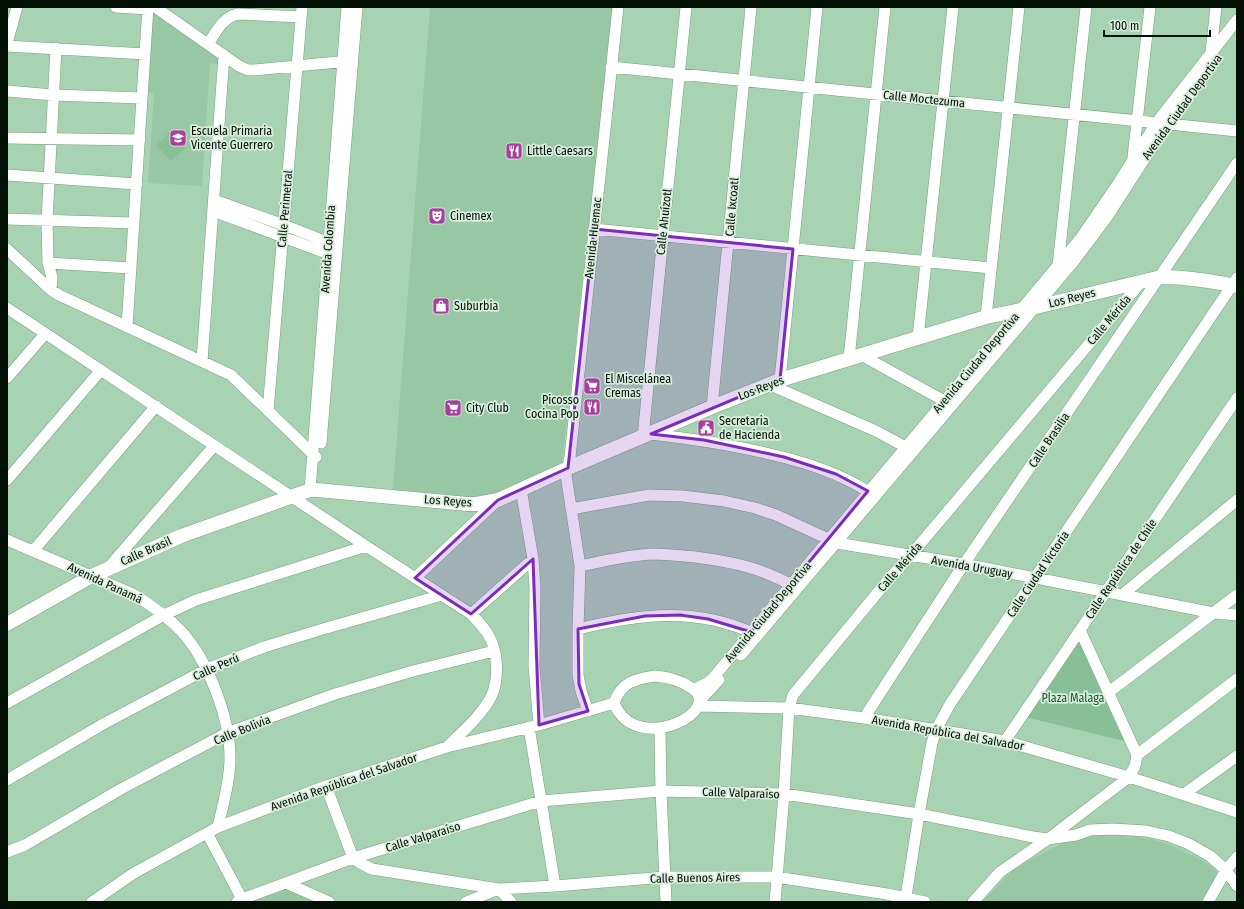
<svg xmlns="http://www.w3.org/2000/svg" width="1244" height="909" font-family="'Fira Sans Condensed',sans-serif">
<rect width="100%" height="100%" fill="#a8d3b2"/>
<path fill="#97c7a3" d="M 430,7 L 613,7 L 562,463 L 510,487 L 481,498 L 393,489 Z
M 153,13 L 218,59 L 218,64 L 210,63 L 202,186 L 148,183 L 154,93 L 147,92 Z
M 1092,835 L 1124,835 L 1151,839 L 1168,844 L 1202,860 L 1217,871 L 1218,876 L 1214,886 L 1202,902 L 982,902 L 1012,871 L 1026,862 L 1069,840 Z
M 286,888 L 321,902 L 243,902 Z"/>
<path fill="#87bf96" d="M 170,132 L 185,148 L 171,161 L 156,145 Z
M 1078,640 L 1124,741 L 1025,717 Z"/>
<g fill="none" stroke-linecap="round" stroke-linejoin="round">
<g stroke="#77a081" stroke-width="12">
<path id="minor" d="M 116,7 L 148,9
M 155,7 L 239,66 L 248,70 L 253,70 L 349,61
M 7,43 L 17,7
M 208,44 C 216,32 223,17 238,14 L 301,17
M 7,46 L 145,54
M 1211,52 L 1216,7
M 611,67 L 1237,131
M 7,91 L 53,95 L 142,98
M 7,138 L 140,140
M 1133,157 L 1150,7
M 7,175 L 137,184
M 214,200 L 284,225 L 335,245
M 213,211 L 334,256
M 7,219 L 134,223
M 594,229 L 991,268
M 7,249 L 51,290 L 59,295 L 231,375 L 316,457
M 48,263 L 131,268
M 1058,266 L 1086,7
M 51,290 L 52,277 L 48,263 L 47,221 L 56,48
M 7,308 L 366,546 L 471,614 C 478,621 485,628 490,638 C 498,653 499,681 491,697 C 481,716 462,732 447,747
M 986,317 L 1019,7
M 127,327 L 148,7
M 918,338 L 953,7
M 861,355 L 950,404
M 849,359 L 885,7
M 202,361 L 224,55
M 7,378 L 45,334
M 780,380 L 817,7
M 768,384 L 876,431 L 911,450
M 712,407 L 751,7
M 268,411 L 302,7
M 651,434 C 703,440 754,448 804,463 C 829,471 852,480 873,495
M 643,437 L 686,7
M 321,443 L 357,7
M 7,480 L 101,370
M 521,489 L 533,559 L 535,587 L 534,666 L 539,725
M 310,490 L 347,7
M 571,509 L 649,495 L 683,496 L 724,501 L 755,508 L 776,515 L 837,543 L 964,564 L 1214,613 L 1237,615
M 7,540 L 133,594 C 151,605 167,616 181,631 C 208,660 230,718 230,758 C 230,781 223,804 218,827
M 33,551 L 156,406
M 580,566 C 604,561 628,555 653,554 C 667,554 681,556 695,557 C 733,562 763,568 797,588
M 108,568 L 214,446
M 415,578 L 498,500
M 1122,595 L 1237,500
M 471,614 L 533,559
M 578,629 C 639,614 697,606 757,635
M 741,655 L 1074,261 L 1107,217 L 1167,124 L 1216,59
M 655,676 C 669,677 679,680 690,687 C 729,709 636,758 614,703 C 621,682 635,679 655,676 Z
M 695,689 L 707,683 L 713,678 L 1080,239 L 1119,182 L 1157,122 L 1237,20
M 1109,692 L 1237,595
M 700,700 L 719,680
M 7,703 L 164,615 L 196,600 L 366,546
M 699,706 L 789,708 L 864,718 L 1005,741 L 1129,777 L 1237,812
M 588,711 L 581,691 L 578,675 L 578,629 L 580,566 L 566,475 L 570,457 L 618,7
M 864,718 L 964,564 L 1237,163
M 529,727 L 555,886
M 660,729 L 661,791 L 666,902
M 1005,741 L 1237,398
M 1137,755 L 1237,679
M 7,780 L 105,723 L 207,669 L 264,647 L 323,629 L 442,595
M 326,786 L 353,858 L 360,863 L 372,869 L 499,889 L 511,902
M 1184,794 L 1237,756
M 207,833 L 242,899
M 7,852 L 25,845 L 121,789 L 227,733 L 335,694 L 413,671 L 494,651
M 286,883 L 329,902
M 906,897 L 919,814 L 932,743 L 936,730 L 950,704 L 1237,278
M 92,902 L 134,873 L 218,827 L 326,786 L 447,747 L 539,725 L 614,703
M 237,902 L 242,899 L 353,858 L 541,801 L 661,791 L 784,794 L 919,814 L 1033,837 L 1048,839 L 1076,835 L 1090,830 L 1113,829 L 1146,831 L 1169,836 L 1189,844 L 1210,856 L 1226,870 L 1237,886
M 466,902 L 499,889 L 555,886 L 665,877 L 776,877 L 887,894 L 925,902
M 775,902 L 784,794 L 789,708 L 793,695 L 888,580 L 910,556 L 1142,281
M 973,902 L 1000,872 L 1048,839 L 1129,777 L 1135,766 L 1137,755 L 1080,630
M 1208,902 L 1226,870 L 1237,857"/>
</g>
<g stroke="#77a081" stroke-width="15">
<path id="major" d="M 7,624 L 92,576 L 181,536 L 310,490 L 317,490 L 467,504 L 476,504 L 498,500 L 568,468 L 712,407 L 780,380 L 986,317 L 1036,307 L 1161,277 C 1188,277 1211,281 1237,286"/>
</g>
<use href="#minor" stroke="#fff" stroke-width="11"/>
<use href="#major" stroke="#fff" stroke-width="14"/>
</g>
<path fill="#7b2cbf" fill-opacity="0.2" stroke="#7b2cbf" stroke-width="3" stroke-linejoin="round" d="M 594,229 L 793,249 L 780,380 L 651,434 L 704,440 L 784,457 L 836,474 L 868,491 L 751,632 L 708,619 L 680,615 L 645,616 L 578,629 L 579,684 L 588,711 L 539,725 L 533,559 L 471,614 L 415,578 L 498,500 L 568,468 Z"/>
<defs>
<g id="school-square" transform="scale(0.9)"><rect x="-9" y="-9" width="18" height="18" rx="4" fill="#aa3e9e" stroke="#d8eddc"/><path d="M0-5L7-2L0 1L-7-2ZM-4 1L0 2.5L4 1V4Q0 6-4 4Z" fill="#fff"/></g>
<g id="restaurant-square" transform="scale(0.9)"><rect x="-9" y="-9" width="18" height="18" rx="4" fill="#aa3e9e" stroke="#d8eddc"/><path d="M-5-6h1v4h1v-4h1v4h1v-4h1v5L-1.5 .5V6h-2V.5L-5-1ZM5-6V6H3V1.5H1.5Q1.5-4 5-6Z" fill="#fff"/></g>
<g id="theatre-square" transform="scale(0.9)"><rect x="-9" y="-9" width="18" height="18" rx="4" fill="#aa3e9e" stroke="#d8eddc"/><path d="M-5-5.5Q0-4 5-5.5V0Q5 5 0 6Q-5 5-5 0ZM-3.3-2.5H-1v1.5H-3.3ZM1-2.5H3.3v1.5H1ZM-2.8 1Q0 5.5 2.8 1Z" fill="#fff"/></g>
<g id="shop-square" transform="scale(0.9)"><rect x="-9" y="-9" width="18" height="18" rx="4" fill="#aa3e9e" stroke="#d8eddc"/><path d="M-5-2.5h2.3a2.7 3.5 0 0 1 5.4 0H5L5.5 6h-11ZM-1.5-2.5h3a1.5 2.3 0 0 0-3 0Z" fill="#fff"/></g>
<g id="supermarket-square" transform="scale(0.9)"><rect x="-9" y="-9" width="18" height="18" rx="4" fill="#aa3e9e" stroke="#d8eddc"/><path d="M-6-5.5h2.5l.6 2H6L4.5 2H-2.5L-4.4-4H-6ZM-1.5 3.2a1.3 1.3 0 1 0 .1 0ZM3 3.2a1.3 1.3 0 1 0 .1 0Z" fill="#fff"/></g>
<g id="civic-square" transform="scale(0.9)"><rect x="-9" y="-9" width="18" height="18" rx="4" fill="#aa3e9e" stroke="#d8eddc"/><path d="M-.6-6.5H3V-4.5H.6V-3L4-1V1h2V6H-6V1h2V-1L-.6-3ZM-1.2 2.5V6h2.4V2.5Z" fill="#fff"/></g>
</defs>
<g fill-rule="evenodd">
<use href="#school-square" x="178" y="138"/>
<use href="#restaurant-square" x="514" y="151"/>
<use href="#theatre-square" x="437" y="216"/>
<use href="#shop-square" x="441" y="306"/>
<use href="#supermarket-square" x="592" y="386"/>
<use href="#restaurant-square" x="592" y="407"/>
<use href="#supermarket-square" x="453" y="408"/>
<use href="#civic-square" x="706" y="428"/>
</g>
<g text-anchor="middle" stroke-width="3.5" stroke-linejoin="round" paint-order="stroke">
<g font-size="12" fill="#021006" stroke="#d8eddc">
<text transform="translate(924 99) rotate(6)" y="4">Calle Moctezuma</text>
<text transform="translate(1182 107) rotate(-54)" y="4">Avenida Ciudad Deportiva</text>
<text transform="translate(732 207) rotate(-85)" y="4">Calle Ixcoatl</text>
<text transform="translate(285 209) rotate(-85)" y="4">Calle Perimetral</text>
<text transform="translate(664 222) rotate(-84)" y="4">Calle Ahuízotl</text>
<text transform="translate(593 238) rotate(-84)" y="4">Avenida Huemac</text>
<text transform="translate(328 249) rotate(-86)" y="4">Avenida Colombia</text>
<text transform="translate(1072 298) rotate(-14)" y="4">Los Reyes</text>
<text transform="translate(1109 320) rotate(-50)" y="4">Calle Mérida</text>
<text transform="translate(976 363) rotate(-50)" y="4">Avenida Ciudad Deportiva</text>
<text transform="translate(761 388) rotate(-21)" y="4">Los Reyes</text>
<text transform="translate(1049 440) rotate(-56)" y="4">Calle Brasilia</text>
<text transform="translate(448 501) rotate(4)" y="4">Los Reyes</text>
<text transform="translate(146 551) rotate(-24)" y="4">Calle Brasil</text>
<text transform="translate(900 567) rotate(-49)" y="4">Calle Mérida</text>
<text transform="translate(972 567) rotate(10)" y="4">Avenida Uruguay</text>
<text transform="translate(1121 569) rotate(-56)" y="4">Calle República de Chile</text>
<text transform="translate(1038 574) rotate(-56)" y="4">Calle Ciudad Victoria</text>
<text transform="translate(105 583) rotate(25)" y="4">Avenida Panamá</text>
<text transform="translate(768 612) rotate(-50)" y="4">Avenida Ciudad Deportiva</text>
<text transform="translate(216 667) rotate(-24)" y="4">Calle Perú</text>
<text transform="translate(242 730) rotate(-22)" y="4">Calle Bolivia</text>
<text transform="translate(948 733) rotate(10)" y="4">Avenida República del Salvador</text>
<text transform="translate(344 782) rotate(-19)" y="4">Avenida República del Salvador</text>
<text transform="translate(741 793) rotate(2)" y="4">Calle Valparaíso</text>
<text transform="translate(423 837) rotate(-17)" y="4">Calle Valparaíso</text>
<text transform="translate(695 878) rotate(-1)" y="4">Calle Buenos Aires</text>
</g>
<g font-size="12" fill="#021006" stroke="#d8eddc" text-anchor="start">
<text x="191" y="135">Escuela Primaria<tspan x="191" dy="14">Vicente Guerrero</tspan></text>
<text x="527" y="155">Little Caesars</text>
<text x="450" y="220">Cinemex</text>
<text x="454" y="310">Suburbia</text>
<text x="605" y="383">El Miscelánea<tspan x="605" dy="14">Cremas</tspan></text>
<text x="579" y="404" text-anchor="end">Picosso<tspan x="579" dy="14">Cocina Pop</tspan></text>
<text x="466" y="412">City Club</text>
<text x="719" y="425">Secretaria<tspan x="719" dy="14">de Hacienda</tspan></text>
</g>
<g font-size="12" fill="#165a30" stroke="#d8eddc">
<text x="1073" y="702">Plaza Malaga</text>
</g>
</g>
<rect width="1244" height="909" fill="none" stroke="#021006" stroke-width="16"/>
<path d="M1104 30v6h106v-6" fill="none" stroke="#021006" stroke-width="2"/>
<text x="1110" y="30" font-size="12" fill="#021006" stroke="#d8eddc" stroke-width="3" paint-order="stroke">100 m</text>
</svg>
